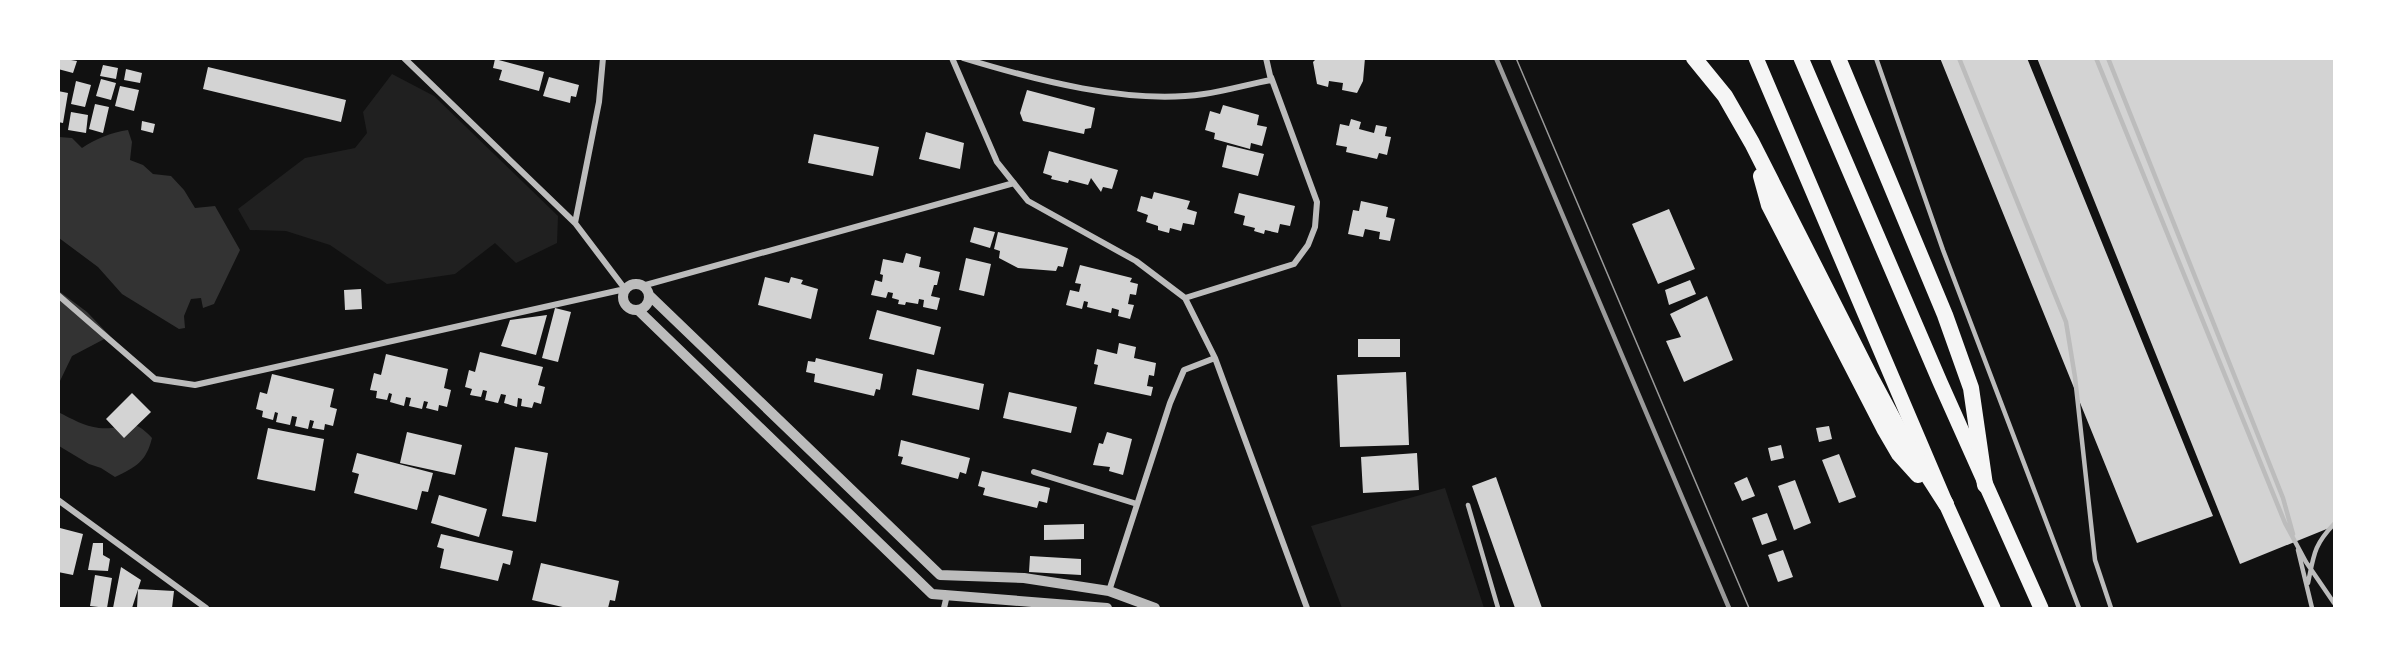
<svg xmlns="http://www.w3.org/2000/svg" width="2393" height="667" font-family="'IBM Plex Sans',sans-serif">
<rect width="100%" height="100%" fill="#111"/>
<path fill="#202020" d="M 392,74 L 434,96 L 558,216 L 557,243 L 516,263 L 495,243 L 455,274 L 387,284 L 330,245 L 286,231 L 250,230 L 238,209 L 305,158 L 355,148 L 367,133 L 363,112 Z
M 1445,488 L 1484,608 L 1342,608 L 1311,526 Z"/>
<path fill="#333" d="M 128,130 L 132,142 L 130,160 L 143,165 L 153,174 L 171,176 L 184,190 L 195,208 L 215,206 L 240,250 L 214,304 L 203,308 L 201,298 L 191,299 L 184,316 L 185,328 L 179,329 L 122,294 L 98,267 L 59,238 L 59,137 L 72,138 L 82,148 C 95,139 112,132 128,130 Z
M 59,291 L 87,312 L 110,336 L 72,356 L 59,383 Z
M 58,412 C 72,419 84,426 99,428 C 126,431 129,413 152,438 C 146,462 136,467 115,477 L 101,468 L 89,464 L 59,446 Z"/>
<path fill="#d3d3d3" d="M 59,58 L 77,61 L 73,73 L 58,69 Z
M 1317,58 L 1365,58 L 1363,81 L 1357,93 L 1342,90 L 1343,83 L 1329,81 L 1328,87 L 1317,84 L 1313,62 Z
M 1940,58 L 2027,58 L 2213,516 L 2137,543 Z
M 2037,58 L 2334,58 L 2334,526 L 2240,564 Z
M 495,59 L 544,72 L 539,91 L 499,80 L 502,70 L 493,68 Z
M 103,65 L 118,68 L 116,79 L 100,76 Z
M 208,67 L 346,100 L 341,122 L 203,89 Z
M 126,69 L 142,73 L 140,83 L 124,80 Z
M 549,77 L 579,85 L 576,97 L 571,96 L 570,103 L 543,96 Z
M 101,79 L 116,83 L 111,100 L 96,96 Z
M 76,81 L 91,85 L 85,107 L 71,104 Z
M 120,86 L 139,90 L 134,111 L 115,106 Z
M 1027,90 L 1095,108 L 1091,128 L 1085,129 L 1084,134 L 1023,121 L 1020,113 Z
M 58,91 L 68,93 L 63,123 L 58,122 Z
M 95,104 L 109,107 L 103,133 L 89,129 Z
M 1223,105 L 1259,115 L 1257,125 L 1267,127 L 1262,146 L 1251,143 L 1250,149 L 1214,139 L 1215,133 L 1205,130 L 1210,111 L 1220,114 Z
M 71,112 L 88,115 L 86,133 L 68,130 Z
M 1351,119 L 1361,122 L 1359,129 L 1374,133 L 1376,125 L 1387,127 L 1385,136 L 1391,137 L 1387,155 L 1379,153 L 1377,159 L 1346,152 L 1347,147 L 1336,145 L 1340,124 L 1349,126 Z
M 142,121 L 155,124 L 153,133 L 141,130 Z
M 926,132 L 964,143 L 960,169 L 919,159 Z
M 814,134 L 879,147 L 873,176 L 808,163 Z
M 1227,145 L 1264,154 L 1258,176 L 1222,167 Z
M 1049,151 L 1118,170 L 1112,189 L 1103,187 L 1101,192 L 1091,178 L 1088,185 L 1069,180 L 1068,183 L 1051,179 L 1052,176 L 1043,173 Z
M 1154,192 L 1190,201 L 1187,209 L 1197,212 L 1194,225 L 1183,223 L 1181,231 L 1170,228 L 1169,233 L 1158,230 L 1158,226 L 1146,222 L 1148,215 L 1137,211 L 1141,196 L 1152,199 Z
M 1239,193 L 1295,206 L 1290,226 L 1280,224 L 1278,233 L 1265,230 L 1264,234 L 1254,231 L 1255,228 L 1243,225 L 1245,216 L 1234,213 Z
M 1361,201 L 1388,207 L 1386,217 L 1395,219 L 1390,241 L 1379,239 L 1380,232 L 1365,229 L 1363,237 L 1348,234 L 1353,210 L 1359,211 Z
M 1669,209 L 1695,269 L 1658,284 L 1632,224 Z
M 974,227 L 995,232 L 990,248 L 970,242 Z
M 998,232 L 1068,248 L 1063,267 L 1058,266 L 1056,271 L 1018,268 L 999,258 L 1000,251 L 994,249 Z
M 906,253 L 921,257 L 919,267 L 940,272 L 937,285 L 934,285 L 931,296 L 940,298 L 937,310 L 923,307 L 924,300 L 919,299 L 918,304 L 906,302 L 905,305 L 898,304 L 899,300 L 892,298 L 893,293 L 888,292 L 886,298 L 871,295 L 875,280 L 882,282 L 883,275 L 880,274 L 883,259 L 903,263 Z
M 966,258 L 991,264 L 984,296 L 959,290 Z
M 1080,265 L 1132,278 L 1130,282 L 1138,284 L 1136,295 L 1130,294 L 1128,304 L 1134,305 L 1130,319 L 1118,316 L 1119,310 L 1112,308 L 1111,313 L 1087,307 L 1088,302 L 1084,301 L 1082,309 L 1066,305 L 1070,290 L 1079,292 L 1081,284 L 1075,283 Z
M 765,277 L 789,283 L 791,277 L 803,280 L 801,284 L 818,289 L 811,319 L 758,305 Z
M 1690,280 L 1696,294 L 1669,305 L 1665,290 Z
M 361,289 L 362,309 L 345,310 L 344,290 Z
M 1707,296 L 1733,360 L 1684,382 L 1666,341 L 1681,337 L 1670,314 Z
M 555,308 L 571,312 L 558,362 L 542,358 Z
M 877,310 L 941,327 L 934,355 L 869,339 Z
M 547,315 L 536,355 L 501,346 L 510,320 Z
M 1358,339 L 1400,339 L 1400,357 L 1358,357 Z
M 1119,343 L 1136,347 L 1134,358 L 1156,363 L 1154,376 L 1149,375 L 1147,386 L 1153,387 L 1151,396 L 1094,384 L 1098,365 L 1094,364 L 1097,349 L 1117,354 Z
M 480,352 L 543,367 L 538,385 L 545,387 L 541,404 L 534,402 L 532,408 L 521,406 L 522,399 L 518,398 L 517,407 L 504,403 L 506,395 L 501,394 L 498,403 L 485,400 L 487,391 L 483,390 L 481,397 L 470,395 L 472,389 L 465,387 L 469,370 L 475,372 Z
M 386,354 L 448,369 L 444,388 L 451,390 L 447,407 L 439,405 L 438,411 L 426,408 L 428,402 L 424,401 L 422,409 L 409,406 L 411,398 L 406,397 L 404,406 L 390,402 L 392,394 L 389,393 L 387,400 L 376,398 L 377,391 L 370,390 L 374,373 L 381,375 Z
M 816,358 L 883,374 L 880,390 L 876,389 L 874,396 L 814,382 L 815,374 L 806,372 L 808,361 L 815,362 Z
M 917,369 L 984,384 L 979,410 L 912,395 Z
M 1406,372 L 1409,445 L 1340,447 L 1337,375 Z
M 272,374 L 334,389 L 330,407 L 337,409 L 333,426 L 325,424 L 324,430 L 312,428 L 314,421 L 310,420 L 308,429 L 295,426 L 297,417 L 292,416 L 290,425 L 276,422 L 278,413 L 275,412 L 273,420 L 262,417 L 263,411 L 256,409 L 260,392 L 267,394 Z
M 1009,392 L 1077,407 L 1071,433 L 1003,418 Z
M 132,393 L 151,412 L 124,438 L 106,419 Z
M 1829,426 L 1832,439 L 1819,442 L 1816,428 Z
M 268,428 L 324,439 L 315,491 L 257,479 Z
M 407,432 L 462,445 L 455,475 L 400,463 Z
M 1107,432 L 1132,439 L 1123,475 L 1109,471 L 1110,467 L 1093,465 L 1099,443 L 1103,444 Z
M 901,440 L 970,458 L 966,474 L 960,472 L 958,479 L 901,464 L 903,457 L 898,456 Z
M 1781,445 L 1784,458 L 1771,461 L 1768,448 Z
M 515,447 L 548,453 L 536,522 L 502,516 Z
M 357,453 L 433,473 L 428,492 L 422,491 L 417,510 L 354,493 L 359,474 L 352,472 Z
M 1417,453 L 1419,490 L 1363,493 L 1361,457 Z
M 1839,454 L 1856,497 L 1839,503 L 1822,460 Z
M 982,471 L 1050,488 L 1047,503 L 1039,501 L 1037,508 L 983,495 L 985,488 L 978,486 Z
M 1496,477 L 1542,608 L 1515,608 L 1472,486 Z
M 1747,477 L 1755,496 L 1742,501 L 1734,483 Z
M 1795,480 L 1811,523 L 1794,530 L 1778,486 Z
M 439,495 L 487,509 L 479,537 L 431,523 Z
M 1767,513 L 1777,540 L 1762,545 L 1752,518 Z
M 1084,524 L 1084,539 L 1044,540 L 1044,525 Z
M 60,528 L 83,534 L 73,575 L 58,572 Z
M 441,534 L 513,551 L 510,565 L 503,563 L 498,581 L 440,568 L 444,549 L 437,547 Z
M 93,543 L 103,543 L 103,555 L 110,559 L 108,571 L 88,570 Z
M 1783,550 L 1793,577 L 1778,582 L 1768,555 Z
M 1030,556 L 1081,559 L 1081,575 L 1029,572 Z
M 541,563 L 619,581 L 615,601 L 610,600 L 608,608 L 567,608 L 532,600 Z
M 121,567 L 141,580 L 132,608 L 113,608 Z
M 95,575 L 112,578 L 107,608 L 90,606 Z
M 138,589 L 174,591 L 172,608 L 137,608 Z"/>
<g fill="none" stroke-linecap="round" stroke-linejoin="round">
<path stroke="#bcbcbc" stroke-width="4.5" d="M 1876,58 L 1943,250 L 2079,608
M 1959,58 L 2066,322 L 2075,377 L 2095,560 L 2111,608
M 2096,58 L 2285,523 L 2306,562 L 2334,603
M 2108,58 L 2283,498 L 2293,534
M 1468,505 L 1498,608
M 2298,550 L 2312,608
M 2308,583 C 2314,554 2314,545 2334,524"/>
<path stroke="#bcbcbc" stroke-width="6" d="M 404,58 L 575,223
M 952,58 L 997,162 L 1028,201 L 1136,261 L 1185,298 L 1215,358 L 1307,608
M 963,58 C 1035,80 1129,105 1204,94 C 1226,91 1249,84 1271,80 L 1266,58
M 642,286 L 1014,183
M 58,295 L 155,379 L 195,385 L 625,289 L 575,223 L 599,102 L 603,58
M 1185,298 L 1294,264 L 1308,245 L 1315,227 L 1317,202 L 1271,77
M 1034,472 L 1137,504
M 58,500 L 206,608
M 1109,591 L 1170,403 L 1184,370 L 1215,358
M 944,608 L 947,595"/>
<path stroke="#bcbcbc" stroke-width="10" d="M623 297a13 13 0 1 1 26 0a13 13 0 1 1-26 0Z
M 649,295 L 940,575 L 1024,578 L 1109,591 L 1155,608
M 639,311 L 932,594 L 1107,608"/>
<path stroke="#f5f5f5" stroke-width="15" d="M 1756,58 L 1946,504 L 1993,608
M 1801,58 L 1940,382 L 2041,608"/>
<path stroke="#f5f5f5" stroke-width="16" d="M 1694,58 L 1725,96 L 1752,143 L 1871,378 L 1901,434 L 1946,504
M 1838,58 L 1945,315 L 1971,388 L 1985,485
M 1761,176 L 1769,205 L 1885,430 L 1899,454 L 1918,475"/>
<path stroke="#9a9a9a" stroke-width="1.5" d="M 1516,58 L 1749,608"/>
<path stroke="#9a9a9a" stroke-width="4.5" d="M 1496,58 L 1729,608"/>
</g>
<rect width="2393" height="667" fill="none" stroke="#ffffff" stroke-width="120"/>
</svg>
